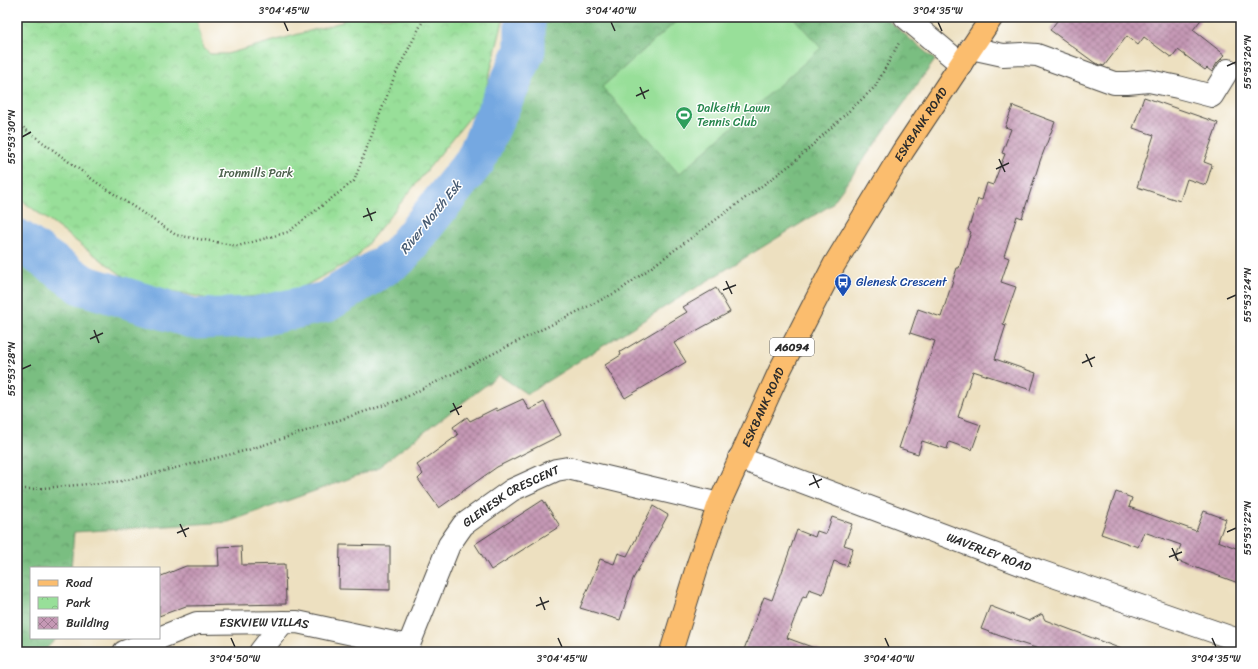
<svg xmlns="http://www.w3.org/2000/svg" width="1258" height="669" font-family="Sriracha,sans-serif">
<defs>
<pattern id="forest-crowns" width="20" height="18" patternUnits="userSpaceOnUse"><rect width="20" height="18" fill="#7abe81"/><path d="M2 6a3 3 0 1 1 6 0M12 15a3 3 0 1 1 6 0" fill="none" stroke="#649b6a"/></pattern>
<pattern id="park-crowns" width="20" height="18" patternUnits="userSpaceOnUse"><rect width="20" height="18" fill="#98df99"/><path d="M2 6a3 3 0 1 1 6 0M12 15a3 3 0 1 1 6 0" fill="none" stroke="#83c084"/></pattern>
<pattern id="building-cross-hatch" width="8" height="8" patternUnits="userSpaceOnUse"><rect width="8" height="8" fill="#c598b5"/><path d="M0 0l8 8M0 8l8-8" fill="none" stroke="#a07c93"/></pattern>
</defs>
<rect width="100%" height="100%" fill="#fff"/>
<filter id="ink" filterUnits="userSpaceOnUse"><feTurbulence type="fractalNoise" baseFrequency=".025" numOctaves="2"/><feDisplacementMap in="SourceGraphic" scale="8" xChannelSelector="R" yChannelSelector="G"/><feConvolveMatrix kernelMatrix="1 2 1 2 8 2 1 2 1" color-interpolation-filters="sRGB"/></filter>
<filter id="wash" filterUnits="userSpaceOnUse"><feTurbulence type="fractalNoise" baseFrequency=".012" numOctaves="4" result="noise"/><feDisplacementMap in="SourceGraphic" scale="16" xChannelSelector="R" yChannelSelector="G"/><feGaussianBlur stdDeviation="0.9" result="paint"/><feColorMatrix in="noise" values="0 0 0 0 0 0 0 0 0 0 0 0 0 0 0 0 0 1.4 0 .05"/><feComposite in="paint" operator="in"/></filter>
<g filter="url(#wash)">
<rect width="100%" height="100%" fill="#ede0c0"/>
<path fill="url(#forest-crowns)" stroke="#527456" d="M 538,17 L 681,17 L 602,87 L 820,48 L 793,17 L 884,17 L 935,60 L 831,205 L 663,308 L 527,394 L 499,375 L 376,469 L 228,522 L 74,532 L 71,568 L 31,568 L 31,638 L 57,638 L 43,652 L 17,652 L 17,261 L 73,298 L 138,317 L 246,333 L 338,308 L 400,273 L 448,220 L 507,135 L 536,42 Z"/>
<path fill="url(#park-crowns)" stroke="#628562" d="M 17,17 L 196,17 L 203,48 L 210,54 L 227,54 L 342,22 L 344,17 L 504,17 L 483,101 L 356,258 L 292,293 L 213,300 L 131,282 L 17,197 Z"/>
<path fill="#98df99" stroke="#628562" d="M 681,17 L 793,17 L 821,48 L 679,174 L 602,87 Z"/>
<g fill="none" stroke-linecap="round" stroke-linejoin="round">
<path stroke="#75a8e1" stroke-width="41" d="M 17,239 L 83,285 L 195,319 L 255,317 L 326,302 L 398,257 L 475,161 L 525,50 L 525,17"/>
</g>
<g id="blocks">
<path fill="url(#building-cross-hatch)" d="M 1060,17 L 1203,17 L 1193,30 L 1225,55 L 1217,63 L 1212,72 L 1207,68 L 1205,70 L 1178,50 L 1172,58 L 1144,37 L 1138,45 L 1127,36 L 1104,66 L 1095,63 L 1050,30 Z
M 1144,97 L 1218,123 L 1204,162 L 1212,165 L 1206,185 L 1187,179 L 1180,201 L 1137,187 L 1154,135 L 1133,128 Z
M 1013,106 L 1055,122 L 1040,161 L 1022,218 L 1017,216 L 1004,256 L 1009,258 L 1001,282 L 1016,287 L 1003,324 L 1006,325 L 995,359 L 1036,373 L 1031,390 L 973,371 L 958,417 L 981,425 L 972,450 L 949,442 L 947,449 L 922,441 L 918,454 L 899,448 L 935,341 L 910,333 L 918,309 L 941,317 L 957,268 L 959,268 L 971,232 L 968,230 L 978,199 L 982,200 L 987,183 L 993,185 L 1005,154 L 1002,153 L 1011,129 L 1005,127 Z
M 716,288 L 730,312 L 674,343 L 686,362 L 625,398 L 605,365 L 621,355 L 620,352 L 687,312 L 683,307 Z
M 523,399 L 529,410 L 544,402 L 561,435 L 497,467 L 439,508 L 418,479 L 423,474 L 417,465 L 458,435 L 453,427 L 467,417 L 470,421 L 496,408 L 497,411 Z
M 1116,492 L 1132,498 L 1129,507 L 1196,531 L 1204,511 L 1226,519 L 1218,541 L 1241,550 L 1241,584 L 1175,560 L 1181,545 L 1144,532 L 1138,547 L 1101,534 Z
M 543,500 L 560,526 L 491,570 L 475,544 Z
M 653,506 L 668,515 L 633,579 L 620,620 L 580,608 L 600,559 L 614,564 L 618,553 L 627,556 Z
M 832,517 L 852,524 L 844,545 L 853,548 L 847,566 L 834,561 L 823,594 L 809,589 L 806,597 L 803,596 L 787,638 L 820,650 L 819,652 L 743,652 L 764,597 L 772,600 L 797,530 L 815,537 L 817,531 L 826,534 Z
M 340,545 L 390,546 L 390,590 L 339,589 Z
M 241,546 L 242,565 L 285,564 L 286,604 L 186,606 L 159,616 L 159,577 L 186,566 L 219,566 L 218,547 Z
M 990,606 L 1029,621 L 1042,614 L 1045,620 L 1124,650 L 1123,652 L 1048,652 L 1014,641 L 981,629 Z"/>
</g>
</g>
<g filter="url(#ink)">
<use href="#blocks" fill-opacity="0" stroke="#484641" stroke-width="1"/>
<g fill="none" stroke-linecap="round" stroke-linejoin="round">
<g stroke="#484641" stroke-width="24">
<g id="minor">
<path d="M 905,17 L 961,64"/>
<path d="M 971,48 L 1003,55 L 1022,54 L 1037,55 L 1114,83 L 1127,83 L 1149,81 L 1178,87 L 1212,96 L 1228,70"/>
<path id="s1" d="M 739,458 L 1039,571 L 1241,641"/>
<path id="s2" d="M 124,652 L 197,623 L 297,622 L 408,646"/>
<path d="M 260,652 L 283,622"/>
<path id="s3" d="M 406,652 L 449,545 L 463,525 L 512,490 L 556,470 L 568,468 L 719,504"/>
</g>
</g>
<g stroke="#484641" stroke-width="24">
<g id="major">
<path id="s4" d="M 671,652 L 698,564 L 719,504 L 781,368 L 834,265 L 903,151 L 992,17"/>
</g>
</g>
<path stroke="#484641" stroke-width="2.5" stroke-dasharray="1 3" stroke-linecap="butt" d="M 17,123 L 96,182 L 176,235 L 238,246 L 288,232 L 354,181 L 395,75 L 425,17
M 17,489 L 32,489 L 123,481 L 248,450 L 400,400 L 619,291 L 793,163 L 875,87 L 900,41"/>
<use href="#minor" stroke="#fff" stroke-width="22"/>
<use href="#major" stroke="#fbbd6e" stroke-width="22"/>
</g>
</g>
<path fill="none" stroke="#2b2b2b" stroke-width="1.5" d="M 284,22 L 288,31M 611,22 L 615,31M 938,22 L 942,31M 1227,66 L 1236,62M 640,87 L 645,99M 636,96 L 649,90M 22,137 L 31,132M 999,159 L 1005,172M 996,169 L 1009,163M 367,208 L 372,221M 363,217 L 376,212M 726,281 L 732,294M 723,290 L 736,285M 1227,299 L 1236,295M 94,330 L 99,343M 90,339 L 103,333M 1086,354 L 1092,367M 1082,363 L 1095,357M 22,369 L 31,365M 453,403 L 459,415M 450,412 L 462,406M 813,475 L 819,488M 809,485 L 822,479M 180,524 L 186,537M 1227,532 L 1236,528M 177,533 L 189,528M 1172,548 L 1178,561M 1169,557 L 1182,552M 540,597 L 545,610M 536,606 L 549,601M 231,638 L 235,647M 558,638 L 562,647M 885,638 L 889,647M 1212,638 L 1216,647"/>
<defs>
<g id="stadium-pin" transform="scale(0.9)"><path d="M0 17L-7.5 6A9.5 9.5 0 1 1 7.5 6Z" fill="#2e9e5b" stroke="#fff"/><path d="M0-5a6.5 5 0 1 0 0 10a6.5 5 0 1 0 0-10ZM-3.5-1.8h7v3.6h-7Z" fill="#fff"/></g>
<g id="bus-pin" transform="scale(0.9)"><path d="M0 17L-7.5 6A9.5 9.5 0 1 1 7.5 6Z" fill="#1a4fb4" stroke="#fff"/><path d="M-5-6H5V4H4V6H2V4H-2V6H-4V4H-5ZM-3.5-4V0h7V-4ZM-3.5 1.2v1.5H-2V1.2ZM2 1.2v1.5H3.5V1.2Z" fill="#fff"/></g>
</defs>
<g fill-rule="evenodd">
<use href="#stadium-pin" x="684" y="115"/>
<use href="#bus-pin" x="843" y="282"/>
</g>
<g text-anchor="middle" stroke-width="3" stroke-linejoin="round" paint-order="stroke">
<rect fill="#fff" stroke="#6b6b6b" stroke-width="1" x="770" y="338" width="44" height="18" rx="3"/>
<g font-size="11" font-weight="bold" fill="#2b2b2b">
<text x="792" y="351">A6094</text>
</g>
<g font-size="12" fill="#27864d" stroke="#fff" text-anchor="start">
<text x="697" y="112">Dalkeith Lawn<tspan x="697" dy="14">Tennis Club</tspan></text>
</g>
<g font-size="12" fill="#2b2b2b" stroke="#fff">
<text dy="4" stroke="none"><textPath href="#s4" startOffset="586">ESKBANK ROAD</textPath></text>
<text dy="4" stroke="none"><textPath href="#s4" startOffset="262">ESKBANK ROAD</textPath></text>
<text dy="4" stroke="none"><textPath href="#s3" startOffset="196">GLENESK CRESCENT</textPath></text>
<text dy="4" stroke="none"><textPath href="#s1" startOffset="267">WAVERLEY ROAD</textPath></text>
<text dy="4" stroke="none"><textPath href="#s2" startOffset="146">ESKVIEW VILLAS</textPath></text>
</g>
<g font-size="12" fill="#4c614c" stroke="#fff">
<text x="256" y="177">Ironmills Park</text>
</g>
<g font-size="12" fill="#164399" stroke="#fff" text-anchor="start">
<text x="856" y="286">Glenesk Crescent</text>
</g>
<g font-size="13" font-style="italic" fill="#495d74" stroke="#fff">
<text transform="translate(430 217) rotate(-51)" y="5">River North Esk</text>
</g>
</g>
<rect width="1258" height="669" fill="none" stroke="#fff" stroke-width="44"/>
<rect x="30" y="567" width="130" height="72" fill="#ffffff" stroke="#aaaaaa"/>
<rect x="38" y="580" width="20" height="6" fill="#fbbd6e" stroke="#aaaaaa"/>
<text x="66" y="587" font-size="12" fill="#2b2b2b">Road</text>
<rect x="38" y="597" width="20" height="12" fill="url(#park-crowns)" stroke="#aaaaaa"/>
<text x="66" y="607" font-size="12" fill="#2b2b2b">Park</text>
<rect x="38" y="617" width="20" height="12" fill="url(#building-cross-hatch)" stroke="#aaaaaa"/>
<text x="66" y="627" font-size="12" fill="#2b2b2b">Building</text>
<rect x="22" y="22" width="1214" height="625" fill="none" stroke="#2b2b2b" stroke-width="1.5"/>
<g font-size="10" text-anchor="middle" fill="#2b2b2b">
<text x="284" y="14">3°04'45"W</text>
<text x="611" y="14">3°04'40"W</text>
<text x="938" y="14">3°04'35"W</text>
<text transform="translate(1247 62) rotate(-90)" y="4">55°53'26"N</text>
<text transform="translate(11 137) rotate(-90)" y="4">55°53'30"N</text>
<text transform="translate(1247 295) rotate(-90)" y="4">55°53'24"N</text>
<text transform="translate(11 369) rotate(-90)" y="4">55°53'28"N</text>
<text transform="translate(1247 528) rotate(-90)" y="4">55°53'22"N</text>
<text x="235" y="662">3°04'50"W</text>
<text x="562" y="662">3°04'45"W</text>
<text x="889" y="662">3°04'40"W</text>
<text x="1216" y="662">3°04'35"W</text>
</g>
</svg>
